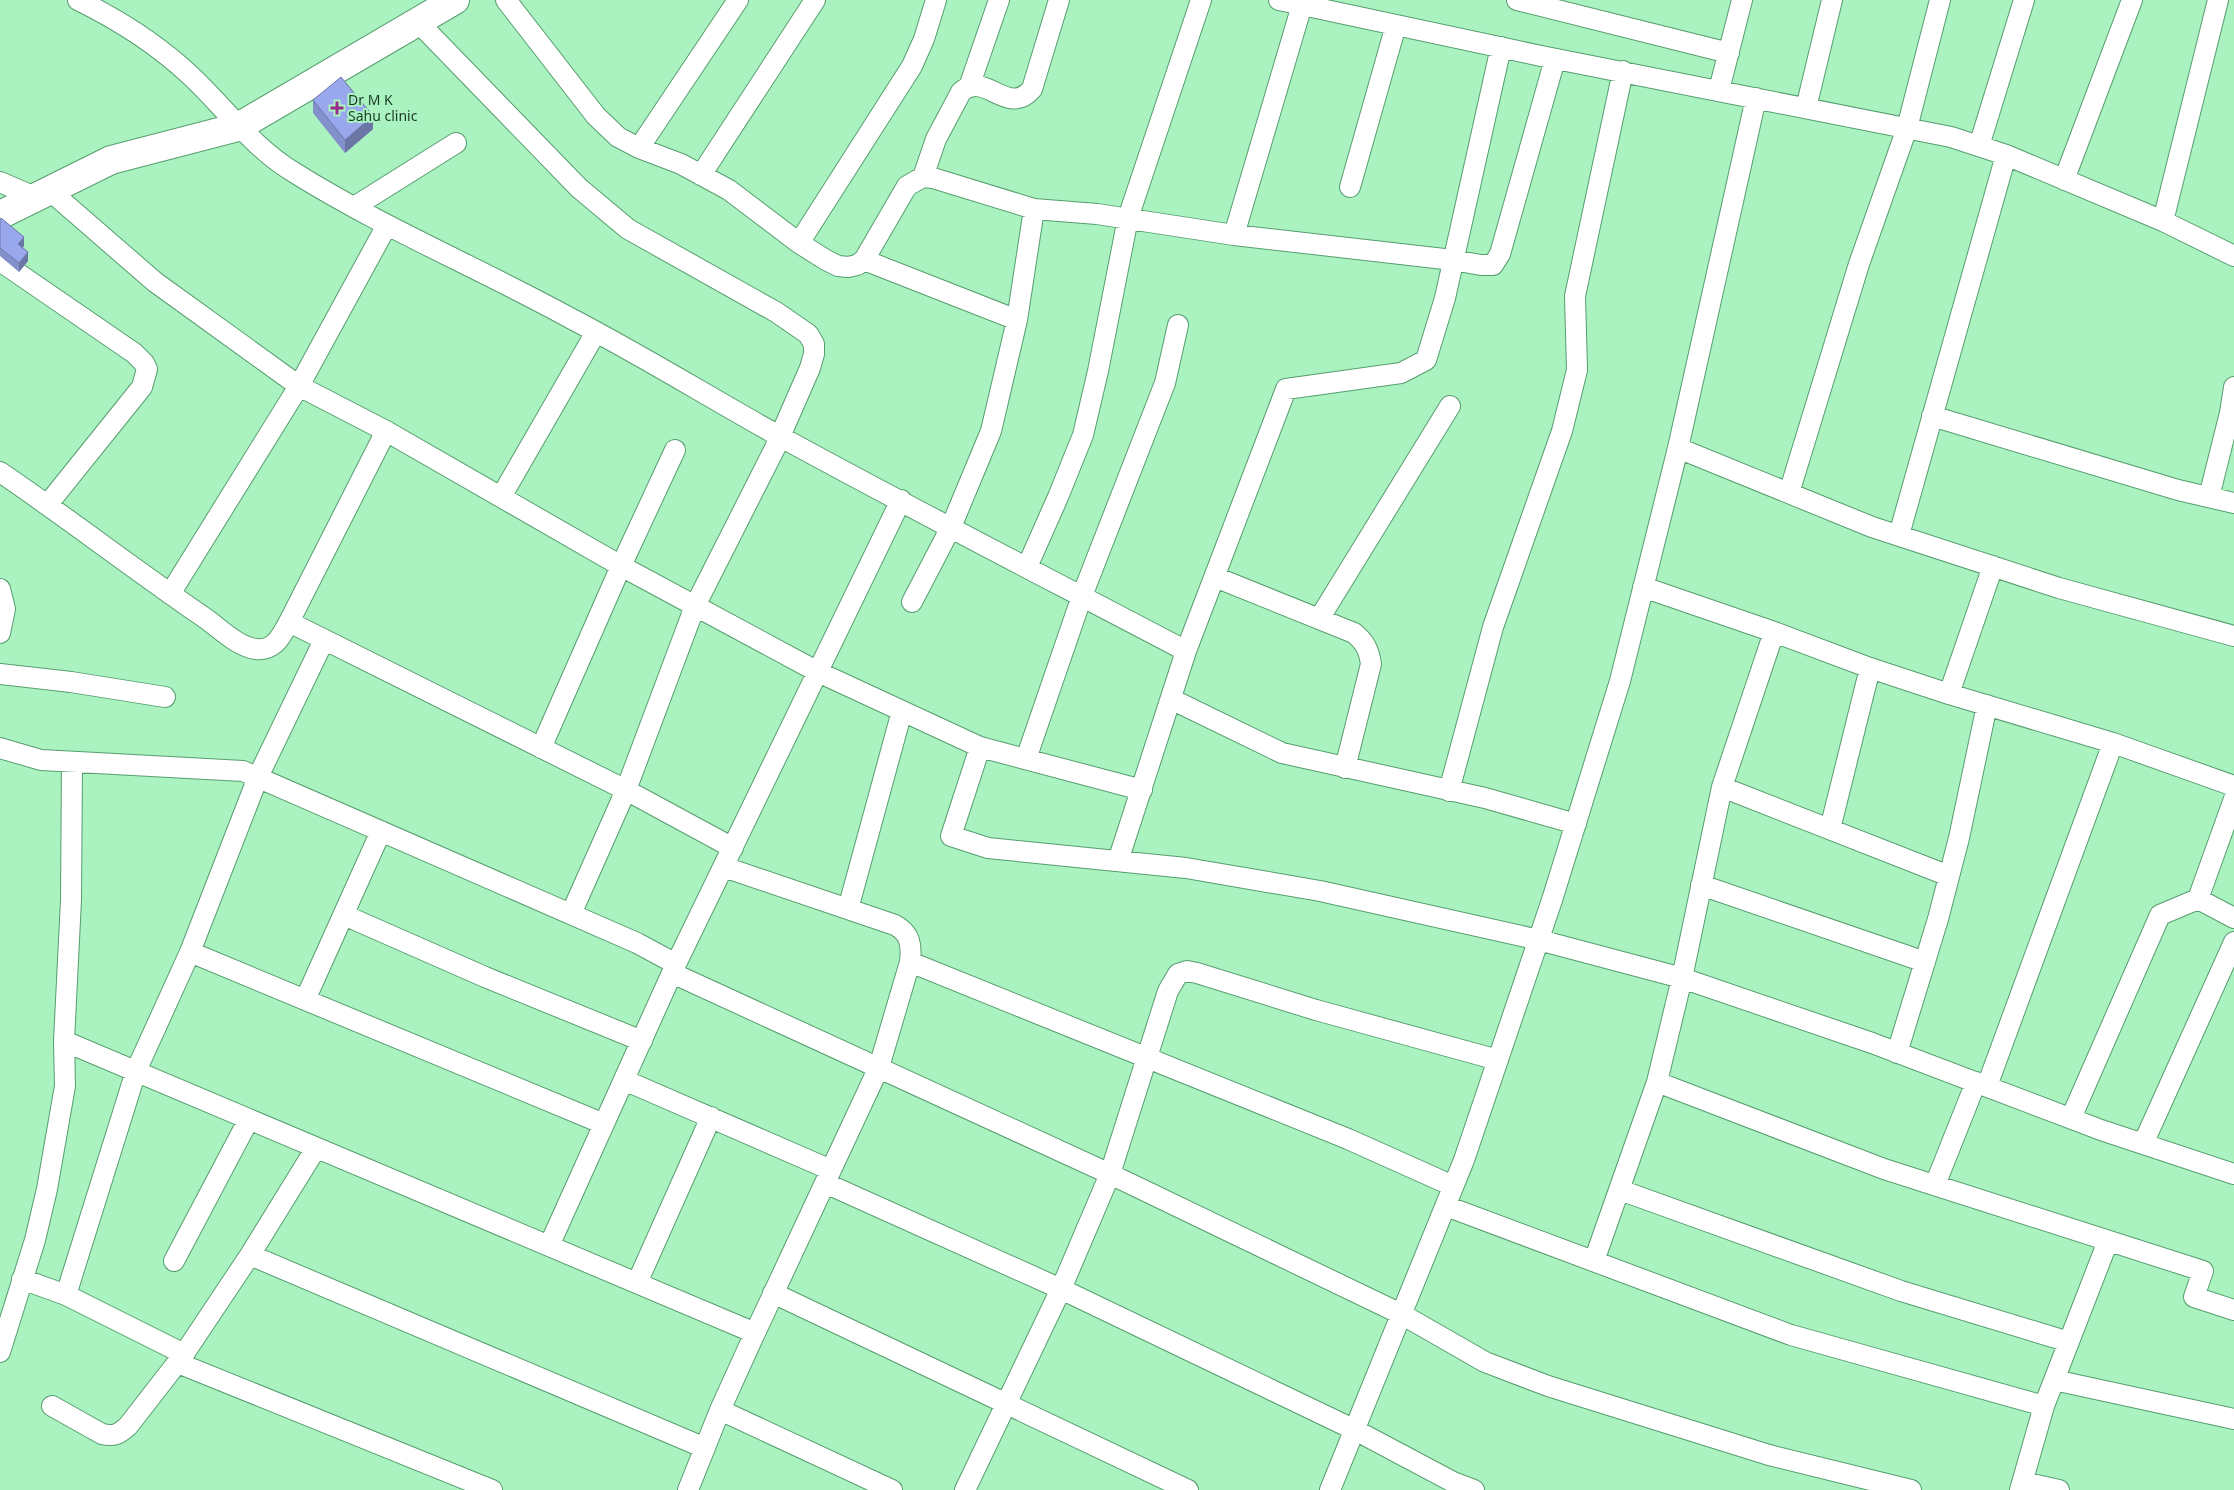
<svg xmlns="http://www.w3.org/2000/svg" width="2234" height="1490" font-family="'Noto Sans',sans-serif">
<rect width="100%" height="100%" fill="#aaf3c1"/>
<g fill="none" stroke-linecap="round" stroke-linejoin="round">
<g stroke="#579d6f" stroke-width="22">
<path id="street" d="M 78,0 C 119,20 158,45 191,76 C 226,109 253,148 295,173 C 383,228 479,268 570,318 C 641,355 709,397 779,436 C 914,510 1051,580 1186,651
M 506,0 L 596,116 L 618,137 L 639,148 L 681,164 L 729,190 L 799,243 L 826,260 L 838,266 L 848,267 L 857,265 L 864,260 L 907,186 L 923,177 L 933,178 L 1034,209 L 1097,214 L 1234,235 L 1453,260 L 1481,265 L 1493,265 L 1500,254 L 1555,59
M 1279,0 L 1541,56 L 1951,137 L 2006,155 L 2163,221 L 2234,256
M 1517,0 L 1729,53
M 418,22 L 579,188 L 628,229 L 776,312 L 808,334 L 814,344 L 814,354 L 810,368 L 775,448 L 695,606 L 626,790 L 571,914
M 969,87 L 999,0
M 1719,90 L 1742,0
M 1806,108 L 1832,0
M 1979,146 L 2024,0
M 639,148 L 738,0
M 701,175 L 815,0
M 923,177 L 936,139 L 961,92 C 986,70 1007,118 1032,89 L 1059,0
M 2064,180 L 2132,0
M 0,182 L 35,197
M 1350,187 L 1396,25
M 49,190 L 155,282 L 299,386 L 387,225
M 354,207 L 456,143
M 2163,221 L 2218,0
M 1234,235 L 1302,5
M 799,243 L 912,66 L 924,39 L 936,0
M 864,260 L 1017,320
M 0,261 L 134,353 L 144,363 L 147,369 L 142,387 L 48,504
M 1932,416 L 2178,490 L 2234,503
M 1678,448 L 1872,527 L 2059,588 L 2234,636
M 0,472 C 69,519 135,570 205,618 C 219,628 238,647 256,649 C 275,651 281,636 289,622 L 386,431
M 1789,493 L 1859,264 L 1907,128 L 1940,0
M 501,497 L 596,332
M 2209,497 L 2230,413 L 2234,387
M 1899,535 L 2006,155
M 1027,567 L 1058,497 L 1083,435 L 1098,371 L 1128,218 L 1201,0
M 1215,577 L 1354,633 C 1365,642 1369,650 1371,664 L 1345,768
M 1643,587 L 1774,632 L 1870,668 L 1949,694 L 2113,743 L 2234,786
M 0,589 L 5,609 L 0,633
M 170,594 L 299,386 L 386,431 L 621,566 L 818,672 L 980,747 L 1142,790
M 912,602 L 951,527 L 991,431 L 1017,320 L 1034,209
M 1319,619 L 1450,406
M 289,622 L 626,790 L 733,848
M 0,674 L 71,682 L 165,697
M 1949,694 L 1993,566
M 1171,699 L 1282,753 L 1485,798 L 1576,824
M 980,747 L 951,836 L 988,848 L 1186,868 L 1320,891 L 1539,940 L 1682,978 L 1872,1043 L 2101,1130 L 2234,1174
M 0,748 L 41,760 L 243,771 L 637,943 L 676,964
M 541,748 L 621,566 L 675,450
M 1026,759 L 1082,596 L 1165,383 L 1178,325
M 1722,787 L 1949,876
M 1449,791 L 1493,627 L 1562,431 L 1577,370 L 1575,296 L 1623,71
M 1830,829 L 1870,668
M 1118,861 L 1186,651 L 1286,389 L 1401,373 L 1426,360 L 1445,298 L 1501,47
M 1701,885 L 1925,962
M 2198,899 L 2234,799
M 848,909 L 902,711
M 344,915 L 485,977 L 642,1041
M 190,952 L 604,1124
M 910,962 L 1348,1139 L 1453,1186
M 672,973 L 1110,1174 L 1403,1315 L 1485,1362 L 1548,1386 L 1769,1455 L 1911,1490
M 305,1000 L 381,831
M 64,1041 L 755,1333
M 1897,1053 L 1938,919 L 1959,838 L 1987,705
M 624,1080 L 831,1170
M 1657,1082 L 1884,1169 L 2203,1271 L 2194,1297 L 2234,1310
M 1987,1086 L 2113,743
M 2071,1118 L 2160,915 L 2198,899 L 2234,918
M 2143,1144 L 2234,942
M 825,1183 L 1061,1289 L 1355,1430 L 1453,1482 L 1474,1490
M 1935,1185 L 1976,1082
M 1620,1190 L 1901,1291 L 2069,1342
M 1446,1206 L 1791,1335 L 2044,1406
M 549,1246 L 676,964 L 901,500
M 250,1255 L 705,1448
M 174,1261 L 249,1119
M 1594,1261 L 1657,1082 L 1682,978 L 1722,787 L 1774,632
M 22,1279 L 66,1295 L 184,1354
M 637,1283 L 711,1117
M 773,1293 L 1188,1490
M 66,1295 L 136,1071 L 190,952 L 258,777 L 324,640
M 0,1352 L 35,1240 L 47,1189 L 65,1086 L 64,1041 L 71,900 L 72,762
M 178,1363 L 492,1490
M 2054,1380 L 2234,1419
M 52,1406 L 102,1434 C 114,1437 119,1434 128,1426 L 184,1354 L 250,1255 L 316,1148
M 720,1410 L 892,1490
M 2023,1482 L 2059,1490
M 688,1490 L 720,1410 L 755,1333 L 879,1067 L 910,962 C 912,945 910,933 895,925 L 724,867
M 965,1490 L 1061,1289 L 1110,1174 L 1168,991 L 1178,974 L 1187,971 L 1197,973 L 1316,1010 L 1498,1060
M 1330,1490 L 1464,1160 L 1552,900 L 1620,681 L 1678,448 L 1756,98
M 2020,1490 L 2044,1406 L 2108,1241"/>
</g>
<g stroke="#579d6f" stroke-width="30">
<path id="secondary" d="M 0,215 L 111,160 L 238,127 L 455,0"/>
</g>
<use href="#street" stroke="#fff" stroke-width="20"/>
<use href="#secondary" stroke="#fff" stroke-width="28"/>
</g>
<path fill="#8490cb" d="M 313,100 L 373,129 L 345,153 L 313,113 Z
M 0,220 L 24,246 L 22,248 L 28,261 L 19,272 L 0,256 Z"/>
<path fill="#6b76a5" d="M 373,116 L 373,129 L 345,153 L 345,140 Z
M 24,237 L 24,246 L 18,253 L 18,244 Z
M 28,252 L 28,261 L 19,272 L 19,263 Z"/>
<path fill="#99a8ec" stroke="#6b76a5" d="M 341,77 L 373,116 L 345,140 L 313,100 Z
M 1,218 L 24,237 L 18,244 L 28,252 L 19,263 L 0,248 L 0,220 Z"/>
<path fill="#982a8a" stroke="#aaf3c1" stroke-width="2" d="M334.5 100.5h5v5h5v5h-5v5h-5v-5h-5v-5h5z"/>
<g text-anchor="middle" stroke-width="4" stroke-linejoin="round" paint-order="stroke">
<g font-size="14" fill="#1b3926" stroke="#aaf3c1" text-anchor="start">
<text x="348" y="105">Dr M K<tspan x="348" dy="16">Sahu clinic</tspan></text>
</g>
</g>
</svg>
